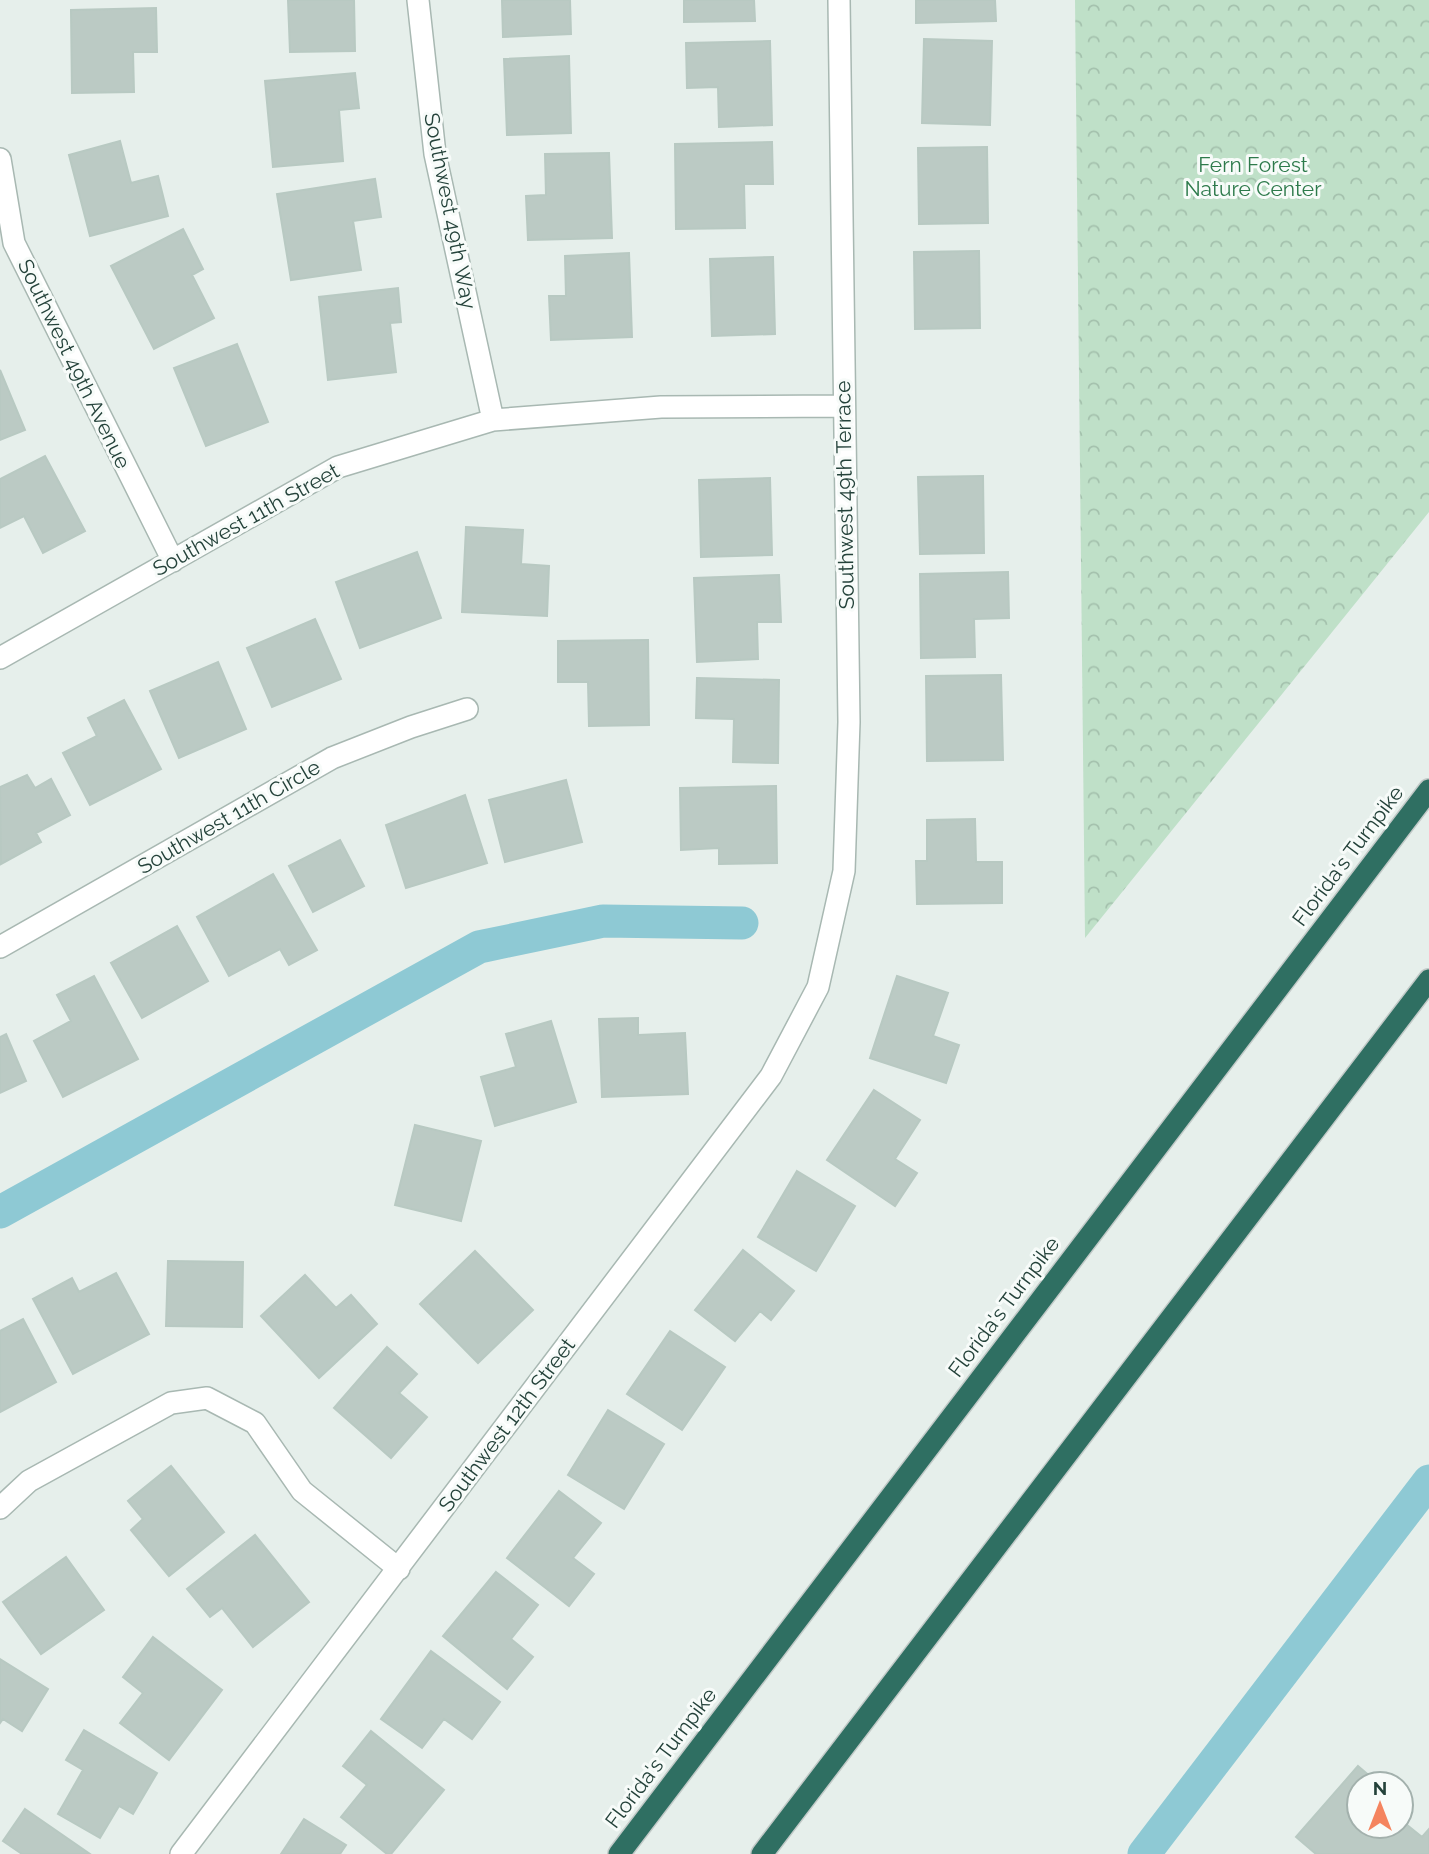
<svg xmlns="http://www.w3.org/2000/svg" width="1429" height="1854" font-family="Raleway,sans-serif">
<defs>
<pattern id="park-crowns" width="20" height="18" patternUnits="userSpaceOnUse" patternTransform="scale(1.75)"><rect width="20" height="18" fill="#bfe0c8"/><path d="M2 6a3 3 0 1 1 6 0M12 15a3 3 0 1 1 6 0" fill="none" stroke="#a4c1ad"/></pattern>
</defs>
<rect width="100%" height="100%" fill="#e6efeb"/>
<path fill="url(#park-crowns)" d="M 1075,0 L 1429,0 L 1429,512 L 1085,938 Z"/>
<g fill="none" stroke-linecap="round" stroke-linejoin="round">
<path stroke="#8ec9d4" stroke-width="33" d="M 0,1212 L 479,947 L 603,921 L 742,923
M 1144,1854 L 1429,1481"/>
</g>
<path fill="#bbcac4" stroke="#b8c9c2" stroke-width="2" d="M 288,0 L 354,0 L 355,51 L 290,52 Z
M 502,0 L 570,0 L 571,34 L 503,37 Z
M 684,0 L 754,0 L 755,21 L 684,22 Z
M 916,0 L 995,0 L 996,21 L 916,23 Z
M 156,8 L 157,52 L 133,52 L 134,92 L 72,93 L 71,10 Z
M 924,39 L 992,41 L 990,125 L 922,123 Z
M 770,41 L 772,125 L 719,127 L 718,87 L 687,88 L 686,43 Z
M 569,56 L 571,133 L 507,135 L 504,59 Z
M 355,73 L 359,108 L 339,110 L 343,161 L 273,167 L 265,81 Z
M 120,141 L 131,183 L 158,176 L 168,216 L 90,236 L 69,155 Z
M 772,142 L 773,184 L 744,184 L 745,228 L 676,229 L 675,144 Z
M 987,147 L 988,223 L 919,224 L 918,148 Z
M 609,153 L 612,238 L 528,240 L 526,196 L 546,195 L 545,154 Z
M 375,179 L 381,217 L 353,221 L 361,270 L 291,280 L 277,194 Z
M 183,229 L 203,269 L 192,275 L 214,318 L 154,349 L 111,266 Z
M 979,251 L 980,328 L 915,329 L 914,252 Z
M 629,253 L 632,337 L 551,340 L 549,296 L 566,296 L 565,256 Z
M 773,257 L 775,334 L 712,336 L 710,259 Z
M 398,288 L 401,322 L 390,323 L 396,372 L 328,380 L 319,297 Z
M 237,344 L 268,422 L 206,446 L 174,368 Z
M 0,370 L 25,430 L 0,440 Z
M 45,456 L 85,531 L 43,553 L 24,516 L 0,528 L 0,479 Z
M 983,476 L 984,553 L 920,554 L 918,477 Z
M 770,478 L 772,555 L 701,557 L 699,480 Z
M 466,527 L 523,530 L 521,564 L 549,566 L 547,616 L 462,612 Z
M 417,552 L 441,618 L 360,648 L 336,582 Z
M 1008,572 L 1009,618 L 974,619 L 975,657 L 921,658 L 920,574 Z
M 779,575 L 781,622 L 757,622 L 758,659 L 697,662 L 694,578 Z
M 315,619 L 341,679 L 272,707 L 247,648 Z
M 648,640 L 649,725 L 589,726 L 588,682 L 558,682 L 558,641 Z
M 218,662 L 246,729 L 179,758 L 150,691 Z
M 1001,675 L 1003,760 L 927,761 L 926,676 Z
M 697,678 L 779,680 L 778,763 L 733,762 L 734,719 L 696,718 Z
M 124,700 L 161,769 L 90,805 L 63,753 L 97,736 L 88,718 Z
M 27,775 L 35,788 L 51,779 L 70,815 L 36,833 L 41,842 L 1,864 L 0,787 Z
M 566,780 L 582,842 L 505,862 L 489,800 Z
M 776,786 L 777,863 L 719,864 L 719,848 L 681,850 L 680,788 Z
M 465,795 L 487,863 L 406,888 L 386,825 Z
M 975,819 L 976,862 L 1002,862 L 1002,903 L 917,904 L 916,861 L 927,861 L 927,820 Z
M 340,840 L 364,886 L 313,912 L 289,866 Z
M 273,874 L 317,950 L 289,965 L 280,949 L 229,976 L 197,917 Z
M 177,926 L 208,981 L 142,1018 L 111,963 Z
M 94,976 L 138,1059 L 63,1097 L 34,1041 L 71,1021 L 57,995 Z
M 897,976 L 948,993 L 933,1036 L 959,1045 L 946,1083 L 870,1058 Z
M 638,1018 L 638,1035 L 685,1033 L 688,1094 L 602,1097 L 599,1019 Z
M 551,1021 L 576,1102 L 495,1126 L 481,1077 L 516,1067 L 506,1034 Z
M 6,1034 L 26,1081 L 0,1093 L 0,1037 Z
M 874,1090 L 920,1120 L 895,1159 L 917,1173 L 895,1206 L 827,1160 Z
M 415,1125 L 481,1141 L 461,1221 L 395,1205 Z
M 797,1171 L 855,1206 L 816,1271 L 758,1237 Z
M 743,1250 L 794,1291 L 771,1320 L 760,1311 L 735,1341 L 695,1310 Z
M 475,1251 L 533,1310 L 478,1363 L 420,1304 Z
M 168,1261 L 243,1262 L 242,1327 L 166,1326 Z
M 116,1273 L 149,1334 L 73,1374 L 33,1299 L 72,1278 L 79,1292 Z
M 305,1275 L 336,1308 L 351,1295 L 377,1324 L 319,1378 L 261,1316 Z
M 23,1319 L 56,1382 L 0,1412 L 0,1331 Z
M 670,1331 L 725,1367 L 682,1430 L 627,1394 Z
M 387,1347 L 417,1374 L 399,1393 L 427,1417 L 391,1458 L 334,1408 Z
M 608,1410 L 664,1444 L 624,1509 L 568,1475 Z
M 171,1466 L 224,1532 L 169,1576 L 131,1530 L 143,1519 L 128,1501 Z
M 559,1491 L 601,1523 L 573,1558 L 594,1574 L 569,1606 L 507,1558 Z
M 255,1535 L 309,1602 L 253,1647 L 222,1608 L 210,1617 L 187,1589 Z
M 66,1557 L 104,1610 L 41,1654 L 3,1602 Z
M 496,1572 L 538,1605 L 511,1639 L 533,1657 L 507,1689 L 443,1636 Z
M 153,1637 L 222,1690 L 169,1760 L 120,1723 L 143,1693 L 123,1677 Z
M 431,1651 L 500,1702 L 472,1739 L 444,1719 L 422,1748 L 381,1719 Z
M 0,1659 L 48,1689 L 22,1731 L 3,1719 L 0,1723 Z
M 84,1730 L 157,1773 L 133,1814 L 119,1806 L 100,1838 L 58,1814 L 83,1770 L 66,1760 Z
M 371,1731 L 444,1790 L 391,1854 L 387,1854 L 341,1817 L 367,1785 L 343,1766 Z
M 1358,1766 L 1379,1784 L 1359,1784 L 1359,1826 L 1401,1826 L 1401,1820 L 1422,1837 L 1429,1829 L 1429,1854 L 1316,1854 L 1296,1837 Z
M 25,1809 L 90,1854 L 22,1854 L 3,1841 Z
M 304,1819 L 346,1845 L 340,1854 L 281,1854 Z"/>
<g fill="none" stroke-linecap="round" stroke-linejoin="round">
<g stroke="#a8b8b2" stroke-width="24">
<path id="street" d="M 418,0 L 435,154 L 493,420
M 0,159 L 14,243 L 173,561
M 0,658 L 338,467 L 493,420 L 661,407 L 843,406
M 0,947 L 332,758 L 411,727 L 467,709
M 0,1508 L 29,1481 L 171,1403 L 207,1398 L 255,1423 L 302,1491 L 399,1569
M 181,1854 L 771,1076 L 818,987 L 844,871 L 849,722 L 839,0"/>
</g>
<g stroke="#c2cac8" stroke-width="24">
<path id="highway" d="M 619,1854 L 1429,790
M 762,1854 L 1429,980"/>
</g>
<use href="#street" stroke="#fff" stroke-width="21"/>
<use href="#highway" stroke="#2f6f62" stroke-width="21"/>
</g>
<g text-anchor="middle" stroke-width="6" stroke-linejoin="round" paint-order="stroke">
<g font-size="21" fill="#2d7a4b" stroke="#f7fbf9">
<text x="1253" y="172">Fern Forest<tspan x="1253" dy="24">Nature Center</tspan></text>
</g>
<g font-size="21" fill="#24423a" stroke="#f7fbf9">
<text transform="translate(450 211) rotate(79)" y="7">Southwest 49th Way</text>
<text transform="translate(74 364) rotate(64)" y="7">Southwest 49th Avenue</text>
<text transform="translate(845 495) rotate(-91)" y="7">Southwest 49th Terrace</text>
<text transform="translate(246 520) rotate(-29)" y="7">Southwest 11th Street</text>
<text transform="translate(229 817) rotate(-30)" y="7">Southwest 11th Circle</text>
<text transform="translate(1348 856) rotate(-53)" y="7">Florida's Turnpike</text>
<text transform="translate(1004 1307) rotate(-53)" y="7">Florida's Turnpike</text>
<text transform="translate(507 1425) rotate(-53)" y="7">Southwest 12th Street</text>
<text transform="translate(661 1758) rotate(-53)" y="7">Florida's Turnpike</text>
</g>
</g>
<g transform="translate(1380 1805)"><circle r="33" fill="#f7fbf9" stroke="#a3b1ad" stroke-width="2"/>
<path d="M0-5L12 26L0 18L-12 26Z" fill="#f4845f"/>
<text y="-10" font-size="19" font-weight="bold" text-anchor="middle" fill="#24423a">N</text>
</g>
</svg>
